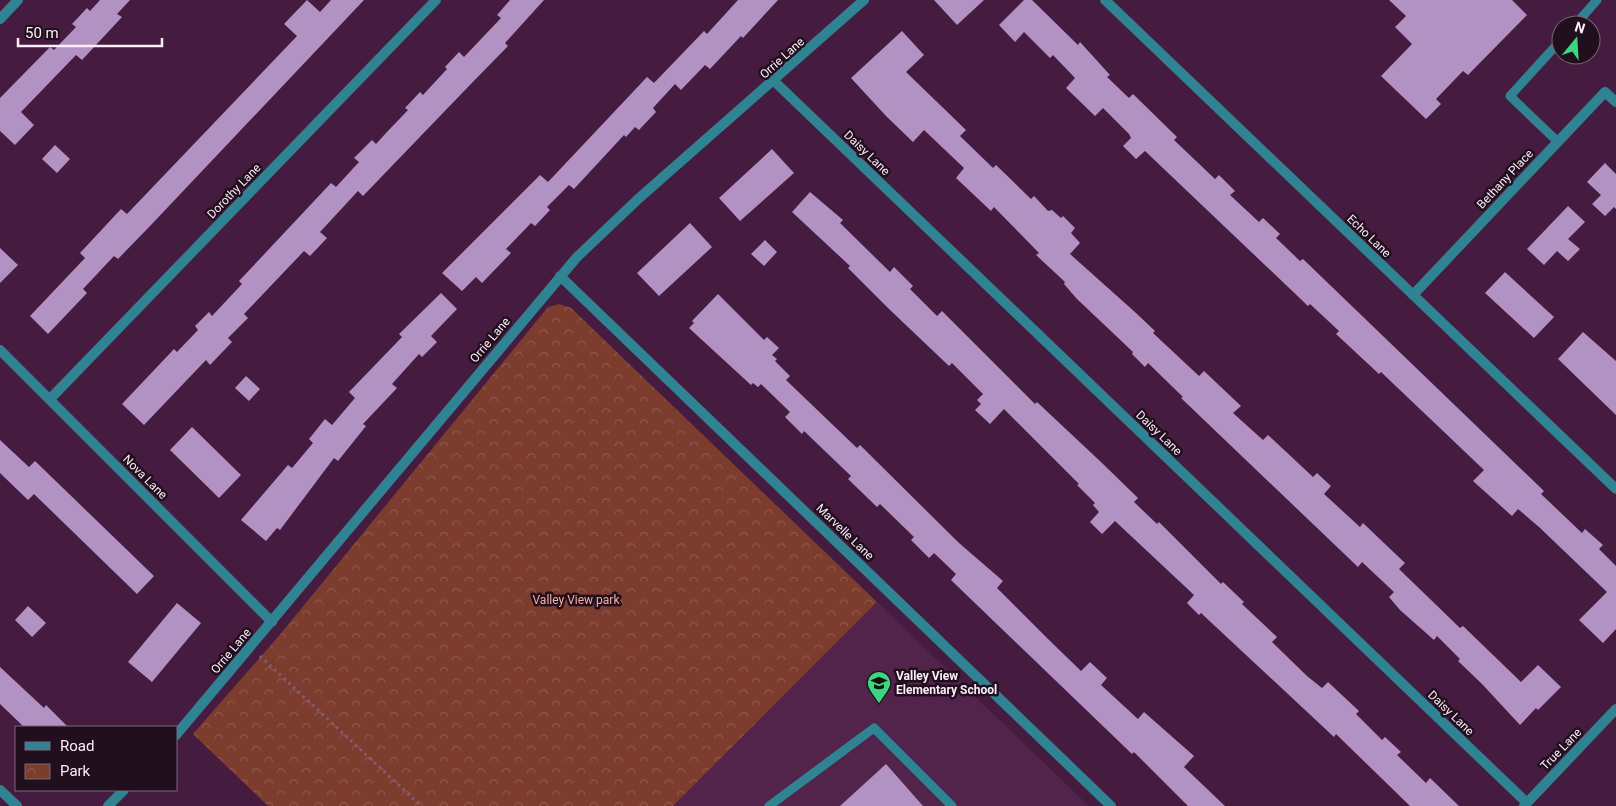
<svg xmlns="http://www.w3.org/2000/svg" width="1616" height="806" font-family="Roboto,sans-serif">
<defs>
<pattern id="park-crowns" width="20" height="18" patternUnits="userSpaceOnUse" patternTransform="scale(1.25)"><rect width="20" height="18" fill="#7c3c2e"/><path d="M2 6a3 3 0 1 1 6 0M12 15a3 3 0 1 1 6 0" fill="none" stroke="#90584d"/></pattern>
</defs>
<rect width="100%" height="100%" fill="#451c3f"/>
<path fill="#52234b" d="M 877,602 L 1089,806 L 673,806 Z"/>
<path fill="url(#park-crowns)" d="M 559,304 L 571,308 L 877,602 L 673,806 L 268,806 L 193,734 L 278,637 L 548,307 Z"/>
<path fill="#b291c3" d="M 100,0 L 130,0 L 117,14 L 122,17 L 82,60 L 76,55 L 21,112 L 34,125 L 15,145 L 0,131 L 0,98 L 50,47 L 54,50 L 76,27 L 72,24 L 87,8 L 90,11 Z
M 307,0 L 320,12 L 331,0 L 364,0 L 151,225 L 118,259 L 114,256 L 83,289 L 87,293 L 48,334 L 30,316 L 85,258 L 80,253 L 121,209 L 127,214 L 297,36 L 284,24 Z
M 510,0 L 544,0 L 505,43 L 508,46 L 467,88 L 363,196 L 358,191 L 320,232 L 327,238 L 310,256 L 304,251 L 244,314 L 248,318 L 228,338 L 232,342 L 210,365 L 206,360 L 144,425 L 122,404 L 174,349 L 177,352 L 198,330 L 195,326 L 209,312 L 212,316 L 242,284 L 239,281 L 331,183 L 336,187 L 359,162 L 354,158 L 372,140 L 376,144 L 386,133 L 408,110 L 405,108 L 420,92 L 423,95 L 447,69 L 445,67 L 459,52 L 464,57 L 501,18 L 497,15 Z
M 738,0 L 778,0 L 743,38 L 741,36 L 710,69 L 705,65 L 681,90 L 675,84 L 653,108 L 656,112 L 639,130 L 635,127 L 626,137 L 624,135 L 574,189 L 569,185 L 547,207 L 550,210 L 535,226 L 531,223 L 506,249 L 511,253 L 482,283 L 476,277 L 462,291 L 442,273 L 540,175 L 548,182 L 647,77 L 654,83 L 704,31 L 707,34 Z
M 934,0 L 984,0 L 957,25 Z
M 1024,0 L 1032,0 L 1078,45 L 1080,42 L 1110,75 L 1107,77 L 1129,98 L 1133,94 L 1177,137 L 1174,140 L 1215,179 L 1219,175 L 1235,191 L 1230,195 L 1259,222 L 1263,218 L 1280,234 L 1276,238 L 1300,261 L 1303,259 L 1544,491 L 1541,494 L 1582,533 L 1585,529 L 1603,545 L 1599,549 L 1616,566 L 1616,629 L 1603,643 L 1579,620 L 1607,592 L 1539,527 L 1518,509 L 1512,516 L 1473,481 L 1484,470 L 1381,372 L 1379,374 L 1336,334 L 1339,331 L 1310,304 L 1308,306 L 1145,151 L 1136,159 L 1123,146 L 1131,138 L 1129,134 L 1103,108 L 1095,116 L 1066,88 L 1075,78 L 1053,55 L 1050,58 L 1024,32 L 1015,42 L 999,25 Z
M 1389,0 L 1512,0 L 1527,15 L 1468,75 L 1463,71 L 1436,99 L 1441,104 L 1426,119 L 1381,76 L 1412,44 L 1395,27 L 1406,16 Z
M 902,31 L 924,55 L 906,72 L 966,130 L 960,136 L 993,168 L 996,165 L 1031,199 L 1034,196 L 1048,211 L 1052,210 L 1061,218 L 1063,216 L 1075,228 L 1071,233 L 1080,243 L 1070,254 L 1136,313 L 1155,331 L 1153,333 L 1199,376 L 1204,371 L 1241,406 L 1233,413 L 1263,440 L 1268,435 L 1313,477 L 1317,473 L 1331,486 L 1324,494 L 1360,527 L 1363,523 L 1405,563 L 1399,569 L 1460,628 L 1463,626 L 1521,682 L 1538,665 L 1561,687 L 1538,710 L 1536,708 L 1520,725 L 1482,684 L 1458,661 L 1460,659 L 1437,636 L 1434,640 L 1400,610 L 1389,597 L 1394,592 L 1362,562 L 1358,567 L 1181,398 L 1183,397 L 1148,363 L 1145,367 L 1132,354 L 1133,352 L 1077,299 L 1064,284 L 1065,282 L 1036,255 L 1039,253 L 994,207 L 991,211 L 956,178 L 964,168 L 924,130 L 913,142 L 886,116 L 851,78 Z
M 55,145 L 70,159 L 57,173 L 42,159 Z
M 772,149 L 794,173 L 740,221 L 719,198 Z
M 1605,163 L 1616,174 L 1616,209 L 1614,207 L 1605,216 L 1592,204 L 1601,195 L 1587,182 Z
M 810,192 L 843,220 L 840,223 L 890,272 L 894,267 L 913,286 L 910,289 L 937,316 L 942,311 L 1035,404 L 1037,402 L 1102,463 L 1138,498 L 1134,502 L 1157,524 L 1159,522 L 1221,584 L 1223,582 L 1244,602 L 1242,604 L 1277,637 L 1272,642 L 1307,676 L 1322,688 L 1328,682 L 1359,711 L 1356,714 L 1382,740 L 1385,737 L 1401,752 L 1397,755 L 1426,783 L 1430,778 L 1459,806 L 1410,806 L 1336,734 L 1334,737 L 1201,613 L 1199,615 L 1187,603 L 1194,595 L 1115,521 L 1102,534 L 1090,522 L 1099,512 L 1093,505 L 1095,503 L 1077,485 L 1079,484 L 1004,409 L 990,424 L 975,410 L 981,404 L 977,400 L 983,394 L 952,363 L 949,366 L 889,309 L 848,268 L 850,266 L 792,212 Z
M 1568,206 L 1585,222 L 1568,239 L 1580,249 L 1568,261 L 1557,251 L 1544,265 L 1527,249 Z
M 690,223 L 712,247 L 659,296 L 637,273 Z
M 765,240 L 777,252 L 764,266 L 751,254 Z
M 0,248 L 18,265 L 0,283 Z
M 1505,272 L 1554,317 L 1534,338 L 1485,293 Z
M 441,293 L 457,309 L 431,336 L 437,342 L 422,357 L 419,354 L 392,384 L 397,388 L 363,424 L 366,426 L 338,461 L 334,458 L 280,530 L 277,528 L 266,541 L 241,520 L 288,465 L 292,468 L 313,443 L 309,439 L 325,419 L 332,425 L 355,398 L 349,392 L 402,337 L 399,334 Z
M 718,294 L 764,340 L 767,337 L 779,348 L 772,355 L 777,359 L 775,361 L 790,376 L 786,380 L 857,448 L 860,445 L 959,543 L 1003,581 L 997,588 L 1047,638 L 1081,671 L 1090,662 L 1107,678 L 1101,685 L 1138,719 L 1144,712 L 1194,756 L 1184,767 L 1225,806 L 1188,806 L 1134,752 L 1132,754 L 951,580 L 956,574 L 934,553 L 929,558 L 911,540 L 914,537 L 880,504 L 877,507 L 848,479 L 851,476 L 804,431 L 802,434 L 785,417 L 790,412 L 761,384 L 758,387 L 753,383 L 751,385 L 689,328 L 694,323 L 692,321 Z
M 1583,332 L 1616,361 L 1616,415 L 1558,359 Z
M 246,376 L 260,389 L 249,401 L 235,388 Z
M 192,427 L 241,475 L 219,498 L 170,450 Z
M 0,440 L 29,467 L 35,461 L 154,576 L 137,594 L 34,494 L 28,500 L 0,473 Z
M 177,603 L 201,623 L 152,682 L 128,662 Z
M 28,606 L 46,623 L 32,637 L 15,620 Z
M 0,667 L 44,708 L 46,705 L 68,727 L 24,727 L 0,704 Z
M 886,764 L 923,806 L 840,806 Z"/>
<g fill="none" stroke-linecap="round" stroke-linejoin="round">
<path stroke="#7f5e7a" stroke-width="3" stroke-dasharray="2.5 4" stroke-linecap="butt" d="M 260,656 L 421,806"/>
<path stroke="#2f8393" stroke-width="9" d="M 1575,25 L 1597,0
M 1558,142 L 1510,96 L 1561,40
M 769,806 L 874,728 L 952,806"/>
<path stroke="#2f8393" stroke-width="10" d="M 1105,0 L 1616,489
M 0,19 L 18,0
M 774,81 L 1527,803
M 560,276 L 1111,806
M 1413,295 L 1605,92 L 1616,102
M 0,350 L 272,622
M 50,399 L 436,0
M 176,735 L 577,257 L 637,200 L 864,0
M 0,790 L 17,806
M 108,806 L 124,790
M 1524,806 L 1616,709"/>
</g>
<defs>
<g id="school-pin" transform="scale(1.25)"><path d="M0 17L-7.5 6A9.5 9.5 0 1 1 7.5 6Z" fill="#3ad77f" stroke="#210f1e"/><path d="M0-5L7-2L0 1L-7-2ZM-4 1L0 2.5L4 1V4Q0 6-4 4Z" fill="#111"/></g>
</defs>
<g fill-rule="evenodd">
<use href="#school-pin" x="879" y="683"/>
</g>
<g text-anchor="middle" stroke-width="5" stroke-linejoin="round" paint-order="stroke">
<g font-size="12" fill="#fdedf9" stroke="#210f1e">
<text transform="translate(782 58) rotate(-42)" y="4">Orrie Lane</text>
<text transform="translate(867 153) rotate(44)" y="4">Daisy Lane</text>
<text transform="translate(1505 179) rotate(-47)" y="4">Bethany Place</text>
<text transform="translate(234 191) rotate(-46)" y="4">Dorothy Lane</text>
<text transform="translate(1369 236) rotate(44)" y="4">Echo Lane</text>
<text transform="translate(490 340) rotate(-50)" y="4">Orrie Lane</text>
<text transform="translate(1159 433) rotate(44)" y="4">Daisy Lane</text>
<text transform="translate(145 477) rotate(45)" y="4">Nova Lane</text>
<text transform="translate(845 532) rotate(44)" y="4">Marvelle Lane</text>
<text transform="translate(231 651) rotate(-50)" y="4">Orrie Lane</text>
<text transform="translate(1451 713) rotate(44)" y="4">Daisy Lane</text>
<text transform="translate(1561 749) rotate(-46)" y="4">True Lane</text>
</g>
<g font-size="12" fill="#f9ae9d" stroke="#210f1e">
<text x="576" y="604">Valley View park</text>
</g>
<g font-size="12" font-weight="bold" fill="#fdedf9" stroke="#210f1e" text-anchor="start">
<text x="896" y="680">Valley View<tspan x="896" dy="14">Elementary School</tspan></text>
</g>
</g>
<rect x="15" y="726" width="162" height="65" fill="#210f1e" stroke="#796876"/>
<rect x="25" y="742" width="25" height="8" fill="#2f8393" stroke="#796876"/>
<text x="60" y="751" font-size="15" fill="#fdedf9">Road</text>
<rect x="25" y="764" width="25" height="15" fill="url(#park-crowns)" stroke="#796876"/>
<text x="60" y="776" font-size="15" fill="#fdedf9">Park</text>
<g transform="translate(1576 40) rotate(18)"><circle r="24" fill="#210f1e" stroke="#796876"/>
<path d="M0-4L9 19L0 12L-9 19Z" fill="#3ad77f"/>
<text y="-8" font-size="14" font-weight="bold" text-anchor="middle" fill="#fdedf9">N</text>
</g>
<path d="M18 38v8h144v-8" fill="none" stroke="#fdedf9" stroke-width="2.5"/>
<text x="25" y="38" font-size="15" fill="#fdedf9" stroke="#210f1e" stroke-width="4" paint-order="stroke">50 m</text>
</svg>
